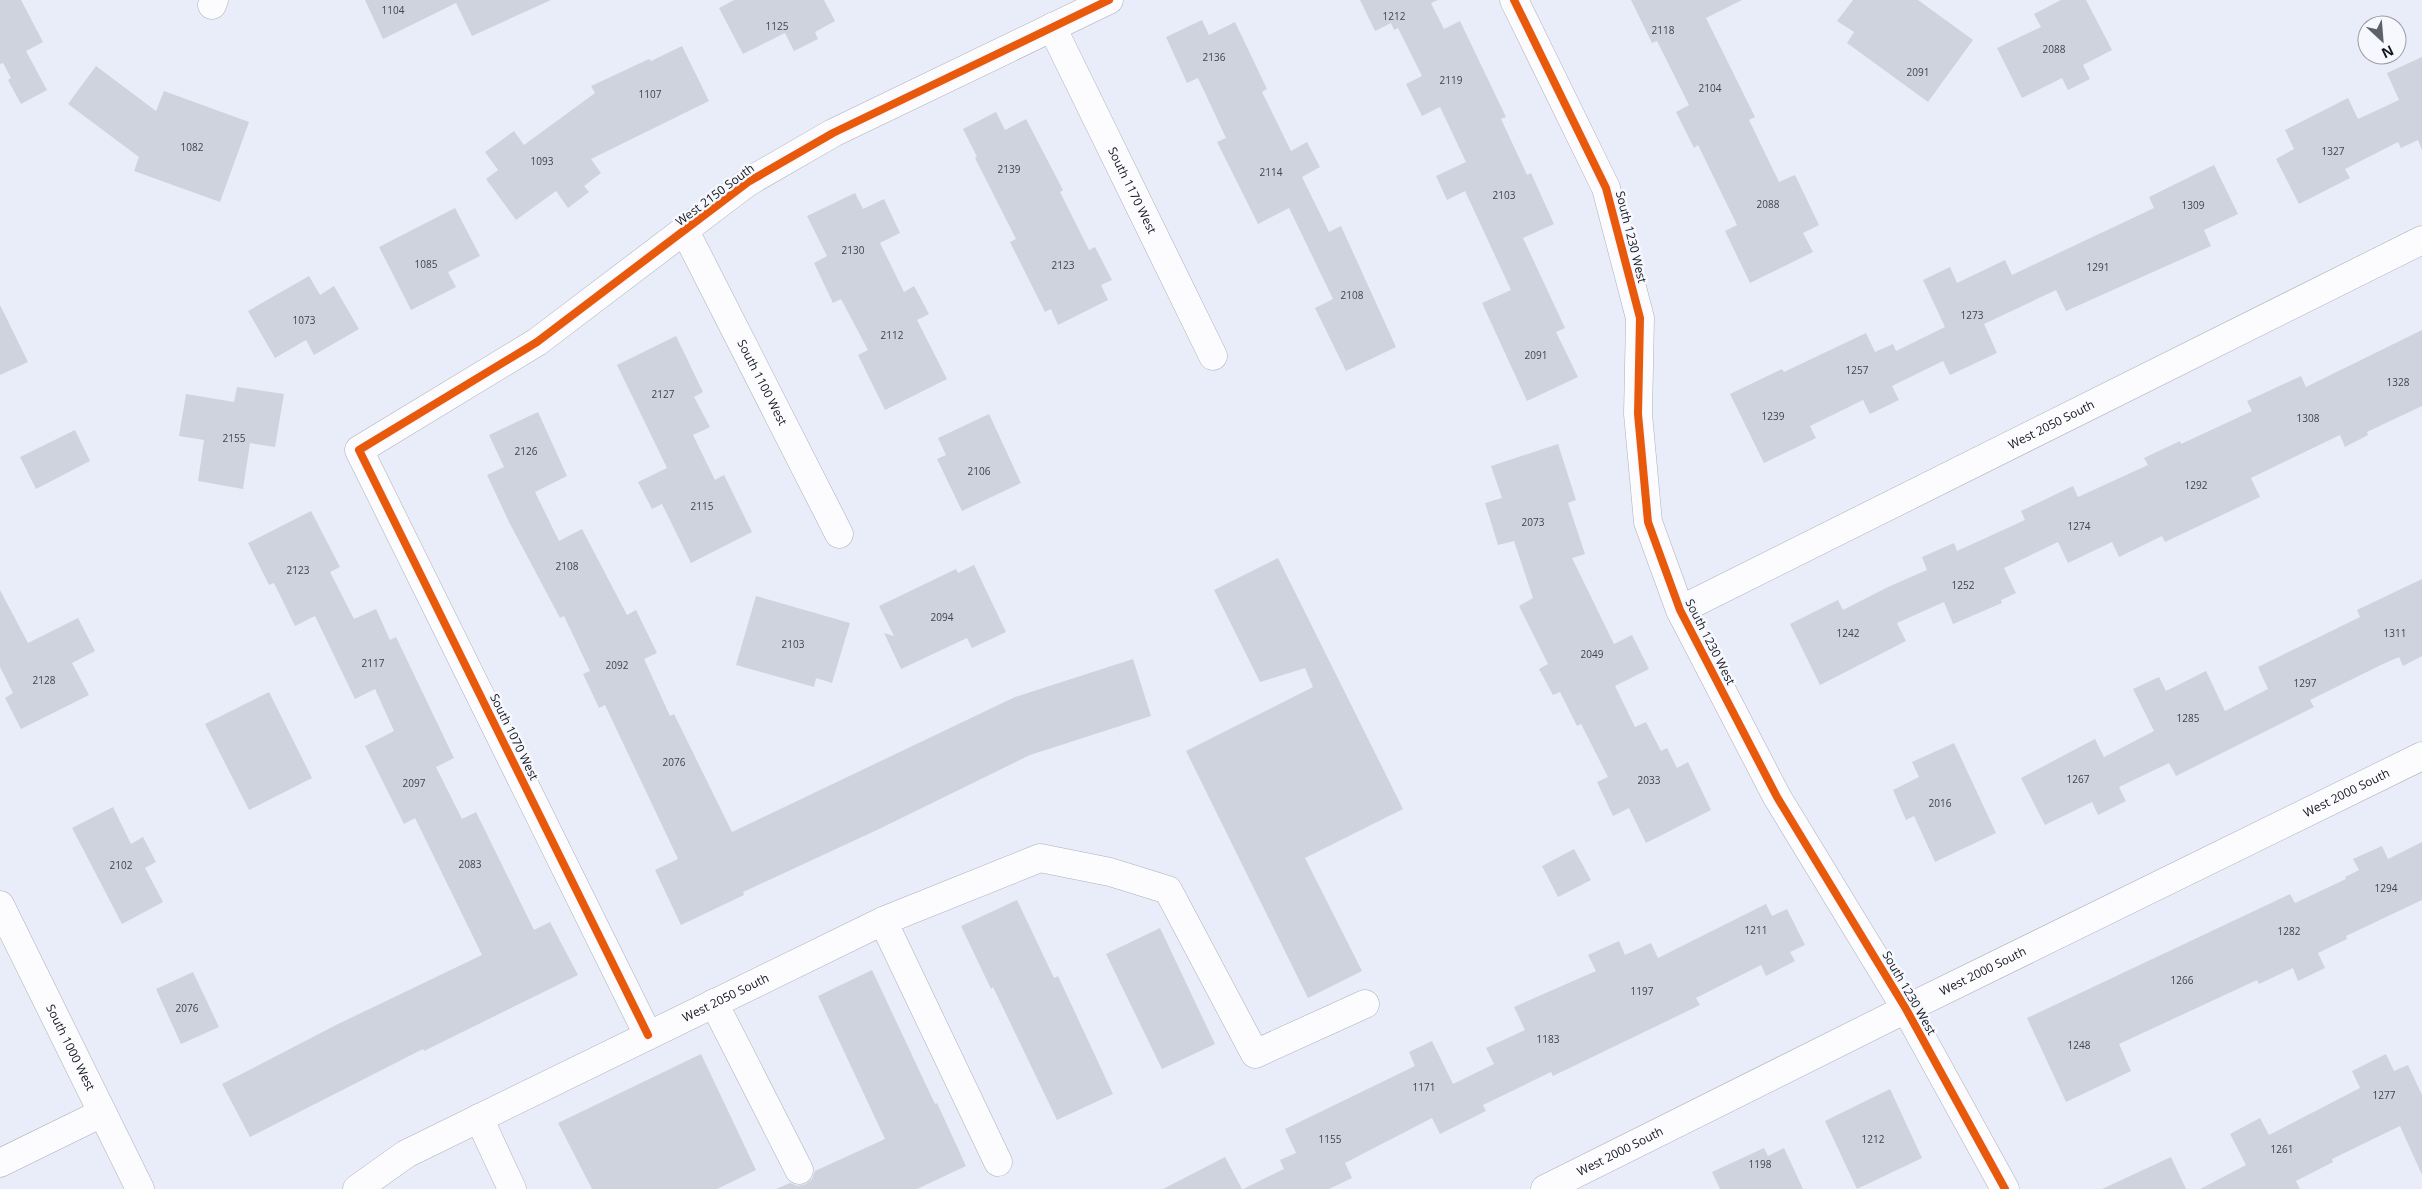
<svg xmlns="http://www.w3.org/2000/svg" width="2422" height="1189" font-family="'Open Sans',sans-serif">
<rect width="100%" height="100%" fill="#e8edf9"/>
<path fill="#cfd3dd" d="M 0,0 L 21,0 L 43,42 L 26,51 L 47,90 L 21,104 L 8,80 L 11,78 L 3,63 L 0,64 Z
M 365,0 L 551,0 L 472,36 L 456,3 L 383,39 Z
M 734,0 L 824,0 L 835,21 L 815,32 L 818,39 L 794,51 L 785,33 L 743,54 L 719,8 Z
M 1360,0 L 1438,0 L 1431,3 L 1444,29 L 1460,21 L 1506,117 L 1501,119 L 1527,175 L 1531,173 L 1554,224 L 1523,238 L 1565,328 L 1556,332 L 1578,377 L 1527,401 L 1482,303 L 1511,290 L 1465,191 L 1447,200 L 1436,176 L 1466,162 L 1440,107 L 1422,116 L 1406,84 L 1422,76 L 1398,28 L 1394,30 L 1391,23 L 1375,31 Z
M 1631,0 L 1742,0 L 1706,18 L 1755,117 L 1749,120 L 1779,182 L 1795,175 L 1819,225 L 1803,233 L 1813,252 L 1750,283 L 1725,231 L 1737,225 L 1698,145 L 1694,148 L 1676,112 L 1689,105 L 1657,41 L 1652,43 Z
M 1853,0 L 1918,0 L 1973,40 L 1928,102 L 1847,43 L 1854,32 L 1837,21 Z
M 2061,0 L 2086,0 L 2112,50 L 2083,65 L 2090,79 L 2068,90 L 2062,78 L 2022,98 L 1997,48 L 2041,27 L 2034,14 Z
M 1202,20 L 1209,35 L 1235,22 L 1267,89 L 1262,92 L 1291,151 L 1307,142 L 1320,167 L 1302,177 L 1329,232 L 1341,226 L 1396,347 L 1346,371 L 1315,308 L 1333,299 L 1289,208 L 1258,224 L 1217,142 L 1226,138 L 1198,78 L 1187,83 L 1166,37 Z
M 682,46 L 709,101 L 591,159 L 601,173 L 584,186 L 589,192 L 568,208 L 556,191 L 516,220 L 486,179 L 498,170 L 485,152 L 514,131 L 524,145 L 595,93 L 591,86 L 649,59 L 651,61 Z
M 2422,57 L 2422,150 L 2418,140 L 2401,148 L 2398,142 L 2345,169 L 2350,178 L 2299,204 L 2276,159 L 2294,149 L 2285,130 L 2348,98 L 2358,119 L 2399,100 L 2387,73 Z
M 96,66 L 156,111 L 164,91 L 249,122 L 220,202 L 134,171 L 139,157 L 68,104 Z
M 996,112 L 1005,130 L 1026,119 L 1063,190 L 1060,192 L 1089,250 L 1095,247 L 1112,280 L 1101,285 L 1108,300 L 1058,325 L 1051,309 L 1045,312 L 1010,242 L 1016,239 L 975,158 L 977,157 L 963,129 Z
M 2214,165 L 2238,214 L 2204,230 L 2211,246 L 2066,311 L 2056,290 L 1984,324 L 1997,353 L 1950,375 L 1943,361 L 1892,386 L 1899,400 L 1870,414 L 1863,400 L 1810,426 L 1816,438 L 1764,463 L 1730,394 L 1782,369 L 1784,372 L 1866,333 L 1875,352 L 1893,344 L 1896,351 L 1945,327 L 1923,280 L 1950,267 L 1957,283 L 2005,260 L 2012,275 L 2154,208 L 2149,197 Z
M 855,193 L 863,209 L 884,199 L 900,233 L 880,243 L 904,292 L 914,286 L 929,314 L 917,320 L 947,379 L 885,410 L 858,355 L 868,350 L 841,299 L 833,303 L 814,263 L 827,256 L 807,216 Z
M 455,208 L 480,256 L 448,272 L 456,287 L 411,310 L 379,247 Z
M 309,276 L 320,295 L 334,286 L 359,329 L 314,355 L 306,340 L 275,358 L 248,311 Z
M 0,305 L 28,362 L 0,375 Z
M 2422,330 L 2422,406 L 2367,432 L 2368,435 L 2345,447 L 2340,435 L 2251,478 L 2260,497 L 2165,542 L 2162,536 L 2119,557 L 2112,542 L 2068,563 L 2058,542 L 2004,568 L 2016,593 L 2001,600 L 2002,603 L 1953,624 L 1944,602 L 1897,623 L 1906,641 L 1820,685 L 1790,624 L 1838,600 L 1843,610 L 1888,587 L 1927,570 L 1922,557 L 1954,543 L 1957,551 L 2025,520 L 2021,511 L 2073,486 L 2078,497 L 2148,465 L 2144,458 L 2180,441 L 2181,444 L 2252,411 L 2247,401 L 2301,376 L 2306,387 Z
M 676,336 L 703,392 L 694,397 L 710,427 L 693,435 L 715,480 L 724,475 L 752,532 L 691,563 L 662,504 L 652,509 L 638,482 L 667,468 L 617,365 Z
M 237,387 L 284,394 L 275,447 L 250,443 L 243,489 L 198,481 L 204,440 L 179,436 L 186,394 L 234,402 Z
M 538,412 L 567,476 L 535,492 L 559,541 L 582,529 L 627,615 L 636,610 L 657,653 L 644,659 L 670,716 L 674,714 L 732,832 L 1015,697 L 1133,659 L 1151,716 L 1030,755 L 877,830 L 743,892 L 744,895 L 681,925 L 655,870 L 678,859 L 605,705 L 599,708 L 583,674 L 590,671 L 564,616 L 560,618 L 509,522 L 487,475 L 504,467 L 489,435 Z
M 989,414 L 1021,483 L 962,511 L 937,459 L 946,455 L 938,438 Z
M 75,430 L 90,461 L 36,489 L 20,457 Z
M 1558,444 L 1576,500 L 1568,503 L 1585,554 L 1572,558 L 1614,644 L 1632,635 L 1649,669 L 1615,686 L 1635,727 L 1646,722 L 1661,751 L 1667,748 L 1677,768 L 1688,762 L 1711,810 L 1646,843 L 1629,808 L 1613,816 L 1597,782 L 1608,777 L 1581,724 L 1577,726 L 1560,692 L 1553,695 L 1539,669 L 1548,664 L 1519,606 L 1533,598 L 1514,541 L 1498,545 L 1485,503 L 1502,498 L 1491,466 Z
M 311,511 L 340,567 L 330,572 L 354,619 L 376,609 L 390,640 L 396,637 L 454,758 L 436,767 L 462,819 L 476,812 L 534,930 L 550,922 L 578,975 L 424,1051 L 423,1049 L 250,1137 L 222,1084 L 336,1025 L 482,955 L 415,818 L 404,824 L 365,746 L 394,731 L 375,689 L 355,699 L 315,616 L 295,626 L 274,583 L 269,585 L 248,543 Z
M 1278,558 L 1403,809 L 1305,858 L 1362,971 L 1308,998 L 1186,751 L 1313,687 L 1305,668 L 1260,682 L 1214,590 Z
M 974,565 L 1006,632 L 972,648 L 967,638 L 901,669 L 884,633 L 894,636 L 879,606 L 956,569 L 958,573 Z
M 2422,579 L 2422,656 L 2403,666 L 2399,657 L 2383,664 L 2310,700 L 2314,707 L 2176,776 L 2169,763 L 2119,787 L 2126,801 L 2098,815 L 2092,802 L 2045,825 L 2021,778 L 2095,739 L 2104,757 L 2154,731 L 2133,689 L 2159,677 L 2166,691 L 2206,671 L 2225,711 L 2268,689 L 2258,667 L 2360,617 L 2357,610 Z
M 0,590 L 28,643 L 78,618 L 95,651 L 72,663 L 89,695 L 21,729 L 5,698 L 13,693 L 0,667 Z
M 756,596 L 850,623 L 832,683 L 816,678 L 814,687 L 736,665 Z
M 269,692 L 312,778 L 249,810 L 205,724 Z
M 1954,743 L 1996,833 L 1935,862 L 1914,816 L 1906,820 L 1893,790 L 1919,777 L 1912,762 Z
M 113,807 L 131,844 L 143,837 L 156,862 L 145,868 L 163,902 L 122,924 L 72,828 Z
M 2422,842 L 2422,900 L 2346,936 L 2347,939 L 2318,953 L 2325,968 L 2298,981 L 2293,968 L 2259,984 L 2257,980 L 2119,1044 L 2131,1071 L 2066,1102 L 2027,1018 L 2290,894 L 2295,903 L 2346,879 L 2345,877 L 2359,870 L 2353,859 L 2382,846 L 2388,859 Z
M 1574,849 L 1591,880 L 1558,897 L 1542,866 Z
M 1017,900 L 1054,978 L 1058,976 L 1113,1094 L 1057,1120 L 993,987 L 991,989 L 961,926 Z
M 1766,904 L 1772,916 L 1787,909 L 1805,945 L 1790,952 L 1795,961 L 1766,976 L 1761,965 L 1696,998 L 1700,1005 L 1553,1076 L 1551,1072 L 1483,1105 L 1486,1111 L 1440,1134 L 1432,1118 L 1345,1163 L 1352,1178 L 1329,1189 L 1243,1189 L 1284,1169 L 1280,1160 L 1296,1153 L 1285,1129 L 1415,1066 L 1409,1052 L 1432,1041 L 1453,1084 L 1494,1064 L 1486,1048 L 1525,1030 L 1514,1007 L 1596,971 L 1588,955 L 1619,941 L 1625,955 L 1651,943 L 1658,958 Z
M 1160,928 L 1215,1044 L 1162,1069 L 1106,954 Z
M 872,970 L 935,1104 L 937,1103 L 966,1166 L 917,1189 L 776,1189 L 790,1183 L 798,1186 L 806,1184 L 812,1179 L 815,1171 L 885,1139 L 818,996 Z
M 193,972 L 219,1027 L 181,1044 L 156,989 Z
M 701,1054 L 756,1170 L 717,1189 L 592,1189 L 558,1123 Z
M 2386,1054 L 2394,1071 L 2408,1065 L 2422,1095 L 2422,1175 L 2400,1126 L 2332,1159 L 2333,1162 L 2296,1181 L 2300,1189 L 2200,1189 L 2246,1165 L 2230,1134 L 2260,1118 L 2269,1135 L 2360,1088 L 2352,1071 Z
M 1890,1089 L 1922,1158 L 1857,1189 L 1825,1121 Z
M 1764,1148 L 1768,1156 L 1784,1148 L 1803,1189 L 1720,1189 L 1712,1172 Z
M 1225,1157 L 1242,1189 L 1163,1189 Z
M 2171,1157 L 2186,1189 L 2102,1189 Z"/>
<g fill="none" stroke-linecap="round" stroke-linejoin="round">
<g stroke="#acb0ba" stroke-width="29">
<g id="minor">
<path d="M 1514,0 L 1606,188 L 1640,318 L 1638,414 L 1648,522 L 1680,610 L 1777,797 L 1906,1009 L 2005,1189"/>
<path d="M 212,5 L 214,0"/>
<path id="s1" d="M 1052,27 L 1213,356"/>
<path id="s2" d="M 685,231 L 839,534"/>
<path id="s3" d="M 1680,610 L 2422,240"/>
<path d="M 883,921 L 998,1162"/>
<path d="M 714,1003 L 799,1170"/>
<path d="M 648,1035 L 359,450 L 537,342 L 748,182 L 833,133 L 1109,0"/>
<path d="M 479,1118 L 512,1189"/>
<path d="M 0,1163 L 102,1113"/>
<path id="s4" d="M 357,1189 L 406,1154 L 883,921 L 1040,858 L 1110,872 L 1168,890 L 1255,1054 L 1365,1004"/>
<path id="s5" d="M 1545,1189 L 1906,1009 L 2422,756"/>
</g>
</g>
<g stroke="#acb0ba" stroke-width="29">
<g id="major">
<path id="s6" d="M 0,905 L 140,1189"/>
</g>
</g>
<use href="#minor" stroke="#fcfcfe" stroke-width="28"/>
<use href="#major" stroke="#fcfcfe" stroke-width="28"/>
<g stroke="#f6f8fd" stroke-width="11">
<path id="cycleway" d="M 1514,0 L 1606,188 L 1640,318 L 1638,414 L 1648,522 L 1680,610 L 1777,797 L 1906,1009 L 2005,1189
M 648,1035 L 359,450 L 537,342 L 748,182 L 833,133 L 1109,0"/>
</g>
<use href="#cycleway" stroke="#e8590c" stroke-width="8"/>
</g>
<g text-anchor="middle" stroke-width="5" stroke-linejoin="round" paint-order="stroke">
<g font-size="10" fill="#41444d">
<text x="393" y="14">1104</text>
<text x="1394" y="20">1212</text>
<text x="777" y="30">1125</text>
<text x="1663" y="34">2118</text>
<text x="2054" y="53">2088</text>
<text x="1214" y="61">2136</text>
<text x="1918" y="76">2091</text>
<text x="1451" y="84">2119</text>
<text x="1710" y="92">2104</text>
<text x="650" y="98">1107</text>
<text x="192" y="151">1082</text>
<text x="2333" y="155">1327</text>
<text x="542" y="165">1093</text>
<text x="1009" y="173">2139</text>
<text x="1271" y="176">2114</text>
<text x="1504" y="199">2103</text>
<text x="1768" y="208">2088</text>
<text x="2193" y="209">1309</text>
<text x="853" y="254">2130</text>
<text x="426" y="268">1085</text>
<text x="1063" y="269">2123</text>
<text x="2098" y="271">1291</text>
<text x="1352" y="299">2108</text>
<text x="1972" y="319">1273</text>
<text x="304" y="324">1073</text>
<text x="892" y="339">2112</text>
<text x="1536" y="359">2091</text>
<text x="1857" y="374">1257</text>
<text x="2398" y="386">1328</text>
<text x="663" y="398">2127</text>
<text x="1773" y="420">1239</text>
<text x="2308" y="422">1308</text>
<text x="234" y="442">2155</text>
<text x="526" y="455">2126</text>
<text x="979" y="475">2106</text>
<text x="2196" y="489">1292</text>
<text x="702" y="510">2115</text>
<text x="1533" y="526">2073</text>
<text x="2079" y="530">1274</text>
<text x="567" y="570">2108</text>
<text x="298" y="574">2123</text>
<text x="1963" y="589">1252</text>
<text x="942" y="621">2094</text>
<text x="1848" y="637">1242</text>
<text x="2395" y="637">1311</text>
<text x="793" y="648">2103</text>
<text x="1592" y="658">2049</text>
<text x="373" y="667">2117</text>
<text x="617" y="669">2092</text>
<text x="44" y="684">2128</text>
<text x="2305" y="687">1297</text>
<text x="2188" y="722">1285</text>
<text x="674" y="766">2076</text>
<text x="2078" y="783">1267</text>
<text x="1649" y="784">2033</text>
<text x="414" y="787">2097</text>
<text x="1940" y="807">2016</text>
<text x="470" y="868">2083</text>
<text x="121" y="869">2102</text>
<text x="2386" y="892">1294</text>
<text x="1756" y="934">1211</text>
<text x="2289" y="935">1282</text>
<text x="2182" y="984">1266</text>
<text x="1642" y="995">1197</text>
<text x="187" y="1012">2076</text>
<text x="1548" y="1043">1183</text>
<text x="2079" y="1049">1248</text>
<text x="1424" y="1091">1171</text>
<text x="2384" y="1099">1277</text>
<text x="1330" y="1143">1155</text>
<text x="1873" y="1143">1212</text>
<text x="2282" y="1153">1261</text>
<text x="1760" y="1168">1198</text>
</g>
<g font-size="12" fill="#12151d" stroke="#f6f8fd">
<text dy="4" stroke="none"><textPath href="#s1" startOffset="182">South 1170 West</textPath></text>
<text transform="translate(715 195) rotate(-37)" y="4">West 2150 South</text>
<text transform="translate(1631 237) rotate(76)" y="4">South 1230 West</text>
<text dy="4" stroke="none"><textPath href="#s2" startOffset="170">South 1100 West</textPath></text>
<text dy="4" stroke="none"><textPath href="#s3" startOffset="415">West 2050 South</textPath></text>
<text transform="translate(1710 642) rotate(63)" y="4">South 1230 West</text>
<text transform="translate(514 737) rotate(64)" y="4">South 1070 West</text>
<text dy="4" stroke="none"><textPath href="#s5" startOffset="894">West 2000 South</textPath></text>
<text dy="4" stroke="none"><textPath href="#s5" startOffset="489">West 2000 South</textPath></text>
<text transform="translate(1909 993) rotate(60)" y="4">South 1230 West</text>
<text dy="4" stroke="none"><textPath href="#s4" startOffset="416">West 2050 South</textPath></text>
<text dy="4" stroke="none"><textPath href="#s6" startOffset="159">South 1000 West</textPath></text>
<text dy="4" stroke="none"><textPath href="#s5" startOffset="84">West 2000 South</textPath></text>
</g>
</g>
<g transform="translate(2382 40) rotate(154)"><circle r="24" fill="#f6f8fd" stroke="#9b9da3"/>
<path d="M0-4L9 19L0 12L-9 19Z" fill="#5d616a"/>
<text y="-8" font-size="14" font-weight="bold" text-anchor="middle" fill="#12151d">N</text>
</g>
</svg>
